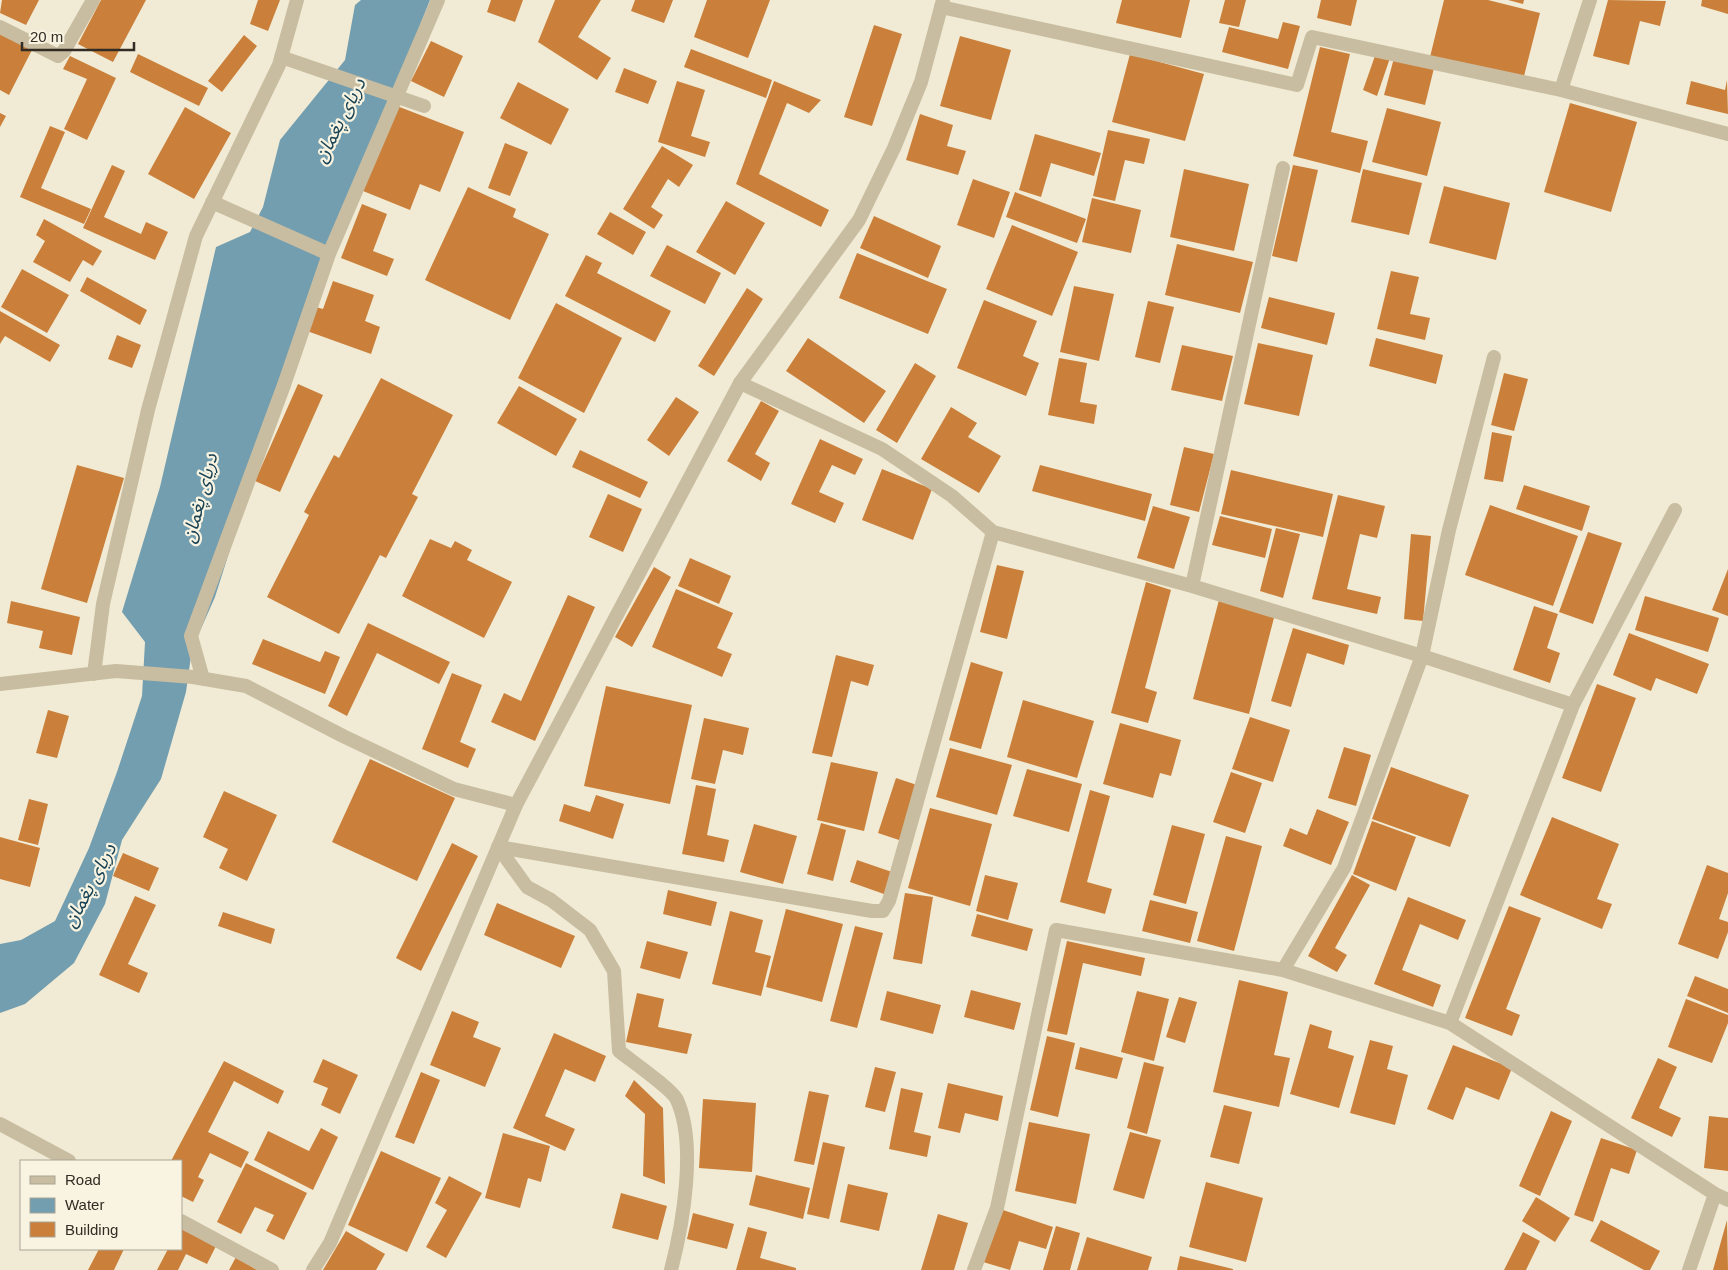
<svg xmlns="http://www.w3.org/2000/svg" width="1728" height="1270" font-family="Helvetica,'Noto Sans Arabic',sans-serif">
<rect width="100%" height="100%" fill="#f1ebd5"/>
<path fill="#739eaf" d="M 361,0 L 430,0 L 296,341 L 215,597 L 192,649 L 186,692 L 161,779 L 122,840 L 105,904 L 74,963 L 25,1004 L 0,1013 L 0,944 L 21,940 L 55,921 L 89,848 L 117,772 L 142,696 L 145,642 L 122,612 L 160,487 L 216,247 L 250,232 L 263,207 L 280,140 L 345,60 L 355,5 Z"/>
<path fill="#ca803a" d="M 2,0 L 39,0 L 26,25 L 0,13 Z
M 101,0 L 146,0 L 113,62 L 78,44 Z
M 258,0 L 280,0 L 268,31 L 250,24 Z
M 491,0 L 523,0 L 515,22 L 487,12 Z
M 555,0 L 601,0 L 578,37 L 611,58 L 597,80 L 538,42 Z
M 635,0 L 673,0 L 664,23 L 631,11 Z
M 707,0 L 770,0 L 748,58 L 694,37 Z
M 1122,0 L 1190,0 L 1181,38 L 1116,23 Z
M 1225,0 L 1246,0 L 1239,27 L 1219,23 Z
M 1321,0 L 1357,0 L 1351,26 L 1317,18 Z
M 1444,0 L 1488,0 L 1540,13 L 1523,80 L 1430,57 Z
M 1508,0 L 1524,0 L 1523,4 Z
M 1608,0 L 1666,1 L 1660,26 L 1640,21 L 1629,65 L 1593,56 Z
M 1702,0 L 1728,0 L 1728,14 L 1701,6 Z
M 1283,22 L 1300,26 L 1288,69 L 1222,52 L 1229,27 L 1278,39 Z
M 874,25 L 902,34 L 872,126 L 844,117 Z
M 0,29 L 34,46 L 9,95 L 0,90 Z
M 244,35 L 257,46 L 222,92 L 208,81 Z
M 960,36 L 1011,50 L 991,120 L 940,106 Z
M 431,41 L 463,56 L 444,97 L 411,81 Z
M 1320,47 L 1350,54 L 1331,132 L 1368,141 L 1360,173 L 1293,156 Z
M 691,49 L 772,80 L 766,98 L 684,67 Z
M 1376,53 L 1390,58 L 1377,96 L 1363,90 Z
M 138,54 L 208,88 L 199,106 L 130,72 Z
M 1130,54 L 1204,74 L 1185,141 L 1112,122 Z
M 70,56 L 116,78 L 87,140 L 64,129 L 87,79 L 63,69 Z
M 1394,58 L 1434,68 L 1425,105 L 1384,95 Z
M 624,68 L 657,81 L 648,104 L 615,92 Z
M 1727,80 L 1728,114 L 1686,104 L 1691,81 L 1725,90 Z
M 677,81 L 705,90 L 691,136 L 710,142 L 705,157 L 658,142 Z
M 774,81 L 821,100 L 809,113 L 787,103 L 759,174 L 829,210 L 821,227 L 736,184 Z
M 518,82 L 569,109 L 551,145 L 500,118 Z
M 1570,103 L 1637,122 L 1611,212 L 1544,192 Z
M 397,106 L 464,132 L 440,192 L 420,184 L 410,210 L 363,191 Z
M 185,107 L 231,133 L 194,199 L 148,174 Z
M 1387,108 L 1441,122 L 1427,176 L 1372,162 Z
M 0,113 L 6,116 L 0,127 Z
M 920,114 L 953,125 L 947,146 L 966,151 L 958,175 L 906,160 Z
M 50,126 L 65,132 L 41,188 L 91,209 L 84,224 L 20,197 Z
M 1108,130 L 1150,139 L 1144,164 L 1125,160 L 1115,201 L 1093,196 Z
M 1035,134 L 1101,153 L 1094,176 L 1051,163 L 1041,197 L 1019,190 Z
M 505,143 L 528,152 L 510,196 L 488,188 Z
M 662,146 L 693,165 L 679,187 L 668,179 L 651,207 L 663,215 L 654,229 L 623,209 Z
M 112,165 L 125,171 L 104,217 L 141,234 L 146,222 L 168,232 L 155,260 L 83,228 Z
M 1293,165 L 1318,170 L 1297,262 L 1272,256 Z
M 1184,169 L 1249,184 L 1234,251 L 1170,237 Z
M 1363,169 L 1422,183 L 1409,235 L 1351,222 Z
M 973,179 L 1010,192 L 994,238 L 957,225 Z
M 1444,186 L 1510,203 L 1496,260 L 1429,243 Z
M 468,187 L 516,209 L 513,217 L 549,234 L 510,320 L 425,280 Z
M 1015,192 L 1086,219 L 1077,243 L 1006,217 Z
M 1092,198 L 1141,210 L 1131,253 L 1082,242 Z
M 726,201 L 765,223 L 735,275 L 696,252 Z
M 362,204 L 387,214 L 373,251 L 394,259 L 387,276 L 341,258 Z
M 610,212 L 646,232 L 633,255 L 597,234 Z
M 874,216 L 941,246 L 928,278 L 860,248 Z
M 44,219 L 102,251 L 93,266 L 83,260 L 70,282 L 33,262 L 45,241 L 36,235 Z
M 1012,225 L 1078,252 L 1052,316 L 986,289 Z
M 1177,244 L 1253,262 L 1240,313 L 1165,295 Z
M 667,245 L 721,273 L 705,304 L 650,276 Z
M 857,253 L 947,289 L 928,334 L 839,298 Z
M 586,255 L 602,263 L 597,273 L 671,311 L 655,342 L 565,296 Z
M 22,269 L 69,295 L 47,333 L 1,307 Z
M 1391,271 L 1419,277 L 1410,314 L 1430,318 L 1425,340 L 1377,329 Z
M 87,277 L 147,310 L 140,325 L 80,291 Z
M 333,281 L 374,295 L 365,321 L 380,327 L 371,354 L 307,331 L 316,307 L 323,309 Z
M 1074,286 L 1114,294 L 1099,361 L 1060,352 Z
M 747,288 L 763,299 L 714,376 L 698,366 Z
M 1269,297 L 1335,313 L 1327,345 L 1261,328 Z
M 984,300 L 1037,321 L 1023,356 L 1039,363 L 1026,396 L 957,368 Z
M 1148,301 L 1174,307 L 1160,363 L 1135,357 Z
M 556,303 L 622,338 L 584,413 L 518,378 Z
M 0,311 L 60,345 L 50,362 L 5,336 L 0,344 Z
M 117,335 L 141,345 L 132,368 L 108,359 Z
M 808,338 L 886,391 L 864,423 L 786,371 Z
M 1376,338 L 1443,355 L 1436,384 L 1369,366 Z
M 1258,343 L 1313,355 L 1299,416 L 1244,404 Z
M 1182,345 L 1233,356 L 1222,401 L 1171,390 Z
M 1059,358 L 1087,363 L 1080,402 L 1097,405 L 1094,424 L 1048,415 Z
M 915,363 L 936,376 L 897,443 L 876,430 Z
M 1504,373 L 1528,379 L 1514,431 L 1491,425 Z
M 381,378 L 453,415 L 412,494 L 418,497 L 386,558 L 380,555 L 339,634 L 267,597 L 309,515 L 304,512 L 334,455 L 339,458 Z
M 298,384 L 323,395 L 280,492 L 255,481 Z
M 519,386 L 577,419 L 556,456 L 497,423 Z
M 676,397 L 699,412 L 669,456 L 647,440 Z
M 761,401 L 779,411 L 755,454 L 770,463 L 761,481 L 727,461 Z
M 951,407 L 977,423 L 968,437 L 1001,456 L 979,493 L 921,459 Z
M 1492,432 L 1512,436 L 1503,482 L 1484,479 Z
M 820,439 L 863,459 L 855,475 L 832,465 L 819,492 L 844,503 L 835,523 L 791,504 Z
M 1184,447 L 1214,454 L 1199,512 L 1170,505 Z
M 580,450 L 648,482 L 640,498 L 572,467 Z
M 77,465 L 124,478 L 87,603 L 41,589 Z
M 1040,465 L 1152,494 L 1145,521 L 1032,491 Z
M 882,469 L 932,489 L 913,540 L 862,520 Z
M 1231,470 L 1333,494 L 1323,537 L 1221,514 Z
M 1524,485 L 1590,506 L 1582,531 L 1516,509 Z
M 608,494 L 642,509 L 623,552 L 589,537 Z
M 1338,495 L 1385,506 L 1377,538 L 1360,534 L 1347,589 L 1381,597 L 1377,614 L 1312,599 Z
M 1490,505 L 1578,536 L 1553,606 L 1465,575 Z
M 1153,506 L 1190,517 L 1174,569 L 1137,558 Z
M 1220,516 L 1272,529 L 1265,558 L 1212,545 Z
M 1276,528 L 1300,534 L 1283,598 L 1260,591 Z
M 1588,532 L 1622,543 L 1593,624 L 1559,612 Z
M 1411,534 L 1431,536 L 1423,621 L 1404,619 Z
M 430,539 L 451,548 L 455,541 L 472,550 L 467,560 L 512,582 L 484,638 L 402,596 Z
M 690,558 L 731,576 L 719,604 L 678,586 Z
M 997,565 L 1024,571 L 1007,639 L 980,632 Z
M 654,567 L 671,577 L 632,647 L 615,637 Z
M 1728,569 L 1728,616 L 1712,610 Z
M 1146,582 L 1171,590 L 1145,688 L 1157,692 L 1148,723 L 1111,713 Z
M 676,589 L 733,613 L 717,648 L 732,654 L 722,677 L 652,647 Z
M 568,595 L 595,607 L 535,741 L 491,722 L 504,693 L 521,701 Z
M 1645,596 L 1719,618 L 1708,652 L 1635,630 Z
M 1219,600 L 1275,614 L 1249,714 L 1193,699 Z
M 11,601 L 80,617 L 72,655 L 39,648 L 43,631 L 7,623 Z
M 1534,606 L 1558,614 L 1547,648 L 1560,653 L 1550,683 L 1513,670 Z
M 368,623 L 450,662 L 439,684 L 377,653 L 347,716 L 328,706 Z
M 1293,628 L 1349,645 L 1344,665 L 1307,653 L 1291,707 L 1271,701 Z
M 1629,633 L 1709,664 L 1697,694 L 1656,678 L 1651,691 L 1613,675 Z
M 263,639 L 320,662 L 325,651 L 340,657 L 325,694 L 252,664 Z
M 836,655 L 874,665 L 868,686 L 851,681 L 832,757 L 812,753 Z
M 971,662 L 1003,672 L 981,749 L 949,740 Z
M 452,673 L 482,685 L 460,742 L 476,749 L 468,768 L 422,749 Z
M 1597,684 L 1636,698 L 1601,792 L 1562,778 Z
M 606,686 L 692,705 L 670,804 L 584,786 Z
M 1023,700 L 1094,721 L 1077,778 L 1007,757 Z
M 48,710 L 69,716 L 57,758 L 36,753 Z
M 1250,717 L 1290,730 L 1273,782 L 1232,769 Z
M 704,718 L 749,728 L 743,755 L 723,750 L 715,784 L 691,779 Z
M 1120,723 L 1181,740 L 1171,776 L 1160,773 L 1153,798 L 1103,784 Z
M 1344,747 L 1371,755 L 1356,806 L 1328,798 Z
M 950,748 L 1012,765 L 997,815 L 936,797 Z
M 370,759 L 455,798 L 417,881 L 332,842 Z
M 831,762 L 878,772 L 864,831 L 817,820 Z
M 1391,767 L 1469,795 L 1450,847 L 1372,819 Z
M 1027,769 L 1082,784 L 1069,832 L 1013,816 Z
M 1231,772 L 1262,783 L 1245,833 L 1213,822 Z
M 896,778 L 920,786 L 902,841 L 878,833 Z
M 696,785 L 716,789 L 707,835 L 729,840 L 724,862 L 682,854 Z
M 1090,790 L 1110,796 L 1087,882 L 1112,889 L 1105,914 L 1060,902 Z
M 224,791 L 277,815 L 247,881 L 219,868 L 228,849 L 203,837 Z
M 596,795 L 624,804 L 613,839 L 559,821 L 564,804 L 590,812 Z
M 29,799 L 48,804 L 38,845 L 18,840 Z
M 930,808 L 992,824 L 970,906 L 908,888 Z
M 1317,809 L 1349,822 L 1331,865 L 1283,846 L 1290,828 L 1307,835 Z
M 1552,817 L 1619,844 L 1597,899 L 1612,904 L 1602,929 L 1520,895 Z
M 1372,821 L 1416,837 L 1396,891 L 1353,874 Z
M 821,823 L 846,830 L 833,881 L 807,874 Z
M 754,824 L 797,836 L 783,884 L 740,872 Z
M 1172,825 L 1205,834 L 1186,904 L 1153,895 Z
M 1226,836 L 1262,846 L 1234,951 L 1197,941 Z
M 0,837 L 40,848 L 30,887 L 0,879 Z
M 452,843 L 478,856 L 421,971 L 396,958 Z
M 123,853 L 159,868 L 149,891 L 113,876 Z
M 857,860 L 892,872 L 884,894 L 850,882 Z
M 1707,865 L 1728,873 L 1728,893 L 1719,919 L 1728,922 L 1728,932 L 1718,959 L 1678,944 Z
M 985,875 L 1018,883 L 1008,920 L 976,911 Z
M 1352,875 L 1370,885 L 1335,948 L 1347,955 L 1337,972 L 1308,956 Z
M 668,890 L 717,902 L 711,926 L 663,914 Z
M 905,893 L 933,897 L 922,964 L 893,959 Z
M 135,896 L 156,905 L 128,964 L 148,973 L 139,993 L 99,975 Z
M 1408,897 L 1466,920 L 1458,940 L 1420,924 L 1402,970 L 1441,985 L 1433,1007 L 1374,984 Z
M 1150,900 L 1198,912 L 1190,943 L 1142,931 Z
M 497,903 L 575,936 L 561,968 L 484,935 Z
M 1509,906 L 1541,918 L 1506,1009 L 1520,1015 L 1512,1036 L 1465,1018 Z
M 786,909 L 843,924 L 822,1002 L 766,987 Z
M 730,911 L 763,920 L 755,952 L 771,956 L 761,996 L 712,984 Z
M 223,912 L 275,929 L 271,944 L 218,926 Z
M 977,914 L 1033,929 L 1027,951 L 971,936 Z
M 855,926 L 883,933 L 857,1028 L 830,1021 Z
M 647,941 L 688,952 L 680,979 L 640,968 Z
M 1067,941 L 1145,958 L 1141,976 L 1083,963 L 1067,1035 L 1047,1031 Z
M 1695,976 L 1728,989 L 1728,1013 L 1687,996 Z
M 1239,980 L 1288,992 L 1274,1055 L 1290,1058 L 1279,1107 L 1213,1092 Z
M 971,990 L 1021,1003 L 1014,1030 L 964,1017 Z
M 887,991 L 941,1005 L 933,1034 L 880,1020 Z
M 1137,991 L 1169,999 L 1154,1061 L 1121,1052 Z
M 637,993 L 664,999 L 658,1027 L 692,1034 L 687,1054 L 626,1042 Z
M 1179,997 L 1197,1002 L 1185,1043 L 1166,1037 Z
M 1686,999 L 1728,1015 L 1728,1023 L 1712,1063 L 1668,1047 Z
M 452,1011 L 479,1022 L 473,1037 L 501,1048 L 485,1087 L 430,1065 Z
M 1310,1024 L 1332,1031 L 1328,1048 L 1354,1056 L 1339,1108 L 1290,1094 Z
M 554,1033 L 606,1056 L 595,1082 L 565,1069 L 545,1116 L 575,1129 L 565,1151 L 513,1128 Z
M 1047,1036 L 1075,1043 L 1058,1117 L 1030,1110 Z
M 1370,1040 L 1393,1046 L 1387,1069 L 1408,1075 L 1395,1125 L 1350,1113 Z
M 1453,1045 L 1512,1068 L 1499,1100 L 1466,1087 L 1453,1120 L 1427,1109 Z
M 1080,1047 L 1123,1058 L 1117,1079 L 1075,1069 Z
M 1658,1058 L 1677,1067 L 1659,1108 L 1681,1118 L 1672,1137 L 1631,1118 Z
M 323,1059 L 358,1075 L 340,1114 L 321,1105 L 328,1088 L 313,1082 Z
M 224,1061 L 284,1091 L 278,1104 L 234,1081 L 208,1132 L 249,1152 L 241,1168 L 210,1153 L 198,1177 L 204,1180 L 193,1202 L 181,1196 L 181,1161 L 171,1161 Z
M 1144,1062 L 1164,1067 L 1147,1134 L 1127,1128 Z
M 875,1067 L 896,1072 L 885,1112 L 865,1107 Z
M 421,1072 L 440,1080 L 414,1144 L 395,1137 Z
M 634,1080 L 663,1108 L 665,1184 L 643,1176 L 645,1114 L 625,1096 Z
M 948,1083 L 1003,1096 L 998,1121 L 965,1113 L 960,1133 L 938,1128 Z
M 901,1088 L 923,1093 L 914,1132 L 931,1136 L 927,1157 L 889,1149 Z
M 809,1091 L 829,1095 L 814,1165 L 794,1161 Z
M 703,1099 L 756,1103 L 752,1172 L 699,1168 Z
M 1224,1105 L 1252,1112 L 1239,1164 L 1210,1157 Z
M 1551,1111 L 1572,1121 L 1540,1196 L 1519,1186 Z
M 1709,1116 L 1728,1118 L 1728,1171 L 1704,1168 Z
M 1029,1122 L 1090,1134 L 1076,1204 L 1015,1191 Z
M 321,1128 L 338,1137 L 313,1190 L 254,1160 L 268,1131 L 309,1151 Z
M 1130,1132 L 1161,1140 L 1144,1199 L 1113,1190 Z
M 503,1133 L 550,1146 L 541,1182 L 528,1178 L 520,1208 L 485,1198 Z
M 1601,1138 L 1637,1150 L 1629,1174 L 1611,1168 L 1593,1222 L 1574,1215 Z
M 823,1142 L 845,1147 L 829,1219 L 807,1214 Z
M 381,1151 L 441,1178 L 407,1252 L 348,1225 Z
M 246,1163 L 307,1193 L 284,1240 L 266,1231 L 274,1215 L 255,1207 L 241,1234 L 217,1222 Z
M 756,1175 L 810,1188 L 803,1219 L 749,1205 Z
M 449,1176 L 482,1193 L 446,1258 L 426,1247 L 447,1210 L 435,1203 Z
M 1206,1182 L 1263,1198 L 1246,1262 L 1189,1247 Z
M 848,1184 L 888,1193 L 879,1231 L 840,1222 Z
M 621,1193 L 667,1206 L 658,1240 L 612,1228 Z
M 1536,1197 L 1570,1218 L 1555,1242 L 1522,1221 Z
M 1000,1209 L 1053,1227 L 1046,1249 L 1019,1241 L 1010,1270 L 983,1262 Z
M 693,1213 L 734,1224 L 727,1249 L 687,1239 Z
M 938,1214 L 968,1223 L 954,1270 L 921,1270 Z
M 1601,1220 L 1660,1251 L 1650,1270 L 1644,1270 L 1590,1241 Z
M 1727,1220 L 1728,1270 L 1713,1270 Z
M 1056,1226 L 1080,1233 L 1070,1270 L 1043,1270 Z
M 748,1227 L 767,1232 L 760,1258 L 796,1268 L 796,1270 L 736,1270 Z
M 181,1229 L 216,1246 L 207,1264 L 186,1254 L 178,1270 L 157,1270 L 168,1249 L 181,1249 Z
M 346,1231 L 385,1254 L 376,1270 L 323,1270 Z
M 1523,1232 L 1540,1241 L 1526,1270 L 1504,1270 Z
M 1087,1237 L 1152,1257 L 1148,1270 L 1077,1270 Z
M 99,1249 L 124,1249 L 114,1270 L 88,1270 Z
M 1180,1256 L 1233,1269 L 1233,1270 L 1177,1270 Z
M 236,1257 L 257,1270 L 229,1270 Z"/>
<g fill="none" stroke-linecap="round" stroke-linejoin="round">
<path stroke="#c9bda1" stroke-width="14" d="M 941,7 L 1297,85 L 1312,37 L 1561,90 L 1728,134
M 0,27 L 58,56 L 64,51 L 93,0
M 281,57 L 424,106
M 1561,90 L 1590,0
M 212,202 L 329,254
M 740,383 L 882,449 L 952,496 L 993,532 L 1192,586 L 1422,656 L 1573,705
M 1192,586 L 1283,168
M 94,674 L 103,604 L 148,410 L 196,236 L 279,65 L 297,0
M 203,679 L 191,636 L 284,385 L 329,254 L 438,0
M 0,684 L 116,671 L 193,677 L 246,686 L 343,736 L 454,789 L 516,805
M 498,847 L 872,911 L 883,911 L 889,901 L 993,532
M 498,847 L 527,887 L 551,900 L 590,930 L 614,971 L 619,1051 C 630,1060 672,1089 677,1100 C 697,1144 683,1224 671,1270
M 1283,970 L 1344,868 L 1422,656 L 1449,530 L 1494,357
M 1450,1023 L 1573,705 L 1675,510
M 0,1124 L 69,1161
M 181,1221 L 272,1270
M 974,1270 L 997,1208 L 1056,930 L 1283,970 L 1450,1023 L 1715,1194 L 1728,1200
M 1689,1270 L 1715,1194"/>
<path stroke="#c9bda1" stroke-width="14" d="M 313,1270 L 330,1243 L 516,805 L 740,383 L 859,220 L 894,148 L 921,82 L 943,0"/>
</g>
<g text-anchor="middle" stroke-width="4.5" stroke-linejoin="round" paint-order="stroke">
<g font-size="19" font-style="italic" fill="#194355" stroke="#f9f4e1">
<text transform="translate(339 120) rotate(-63)" y="7">دریای پغمان</text>
<text transform="translate(199 498) rotate(-75)" y="7">دریای پغمان</text>
<text transform="translate(89 885) rotate(-62)" y="7">دریای پغمان</text>
</g>
</g>
<rect x="20" y="1160" width="162" height="90" fill="#f9f4e1" stroke="#aaa495"/>
<rect x="30" y="1176" width="25" height="8" fill="#c9bda1" stroke="#aaa495"/>
<text x="65" y="1185" font-size="15" fill="#332c24">Road</text>
<rect x="30" y="1198" width="25" height="15" fill="#739eaf" stroke="#aaa495"/>
<text x="65" y="1210" font-size="15" fill="#332c24">Water</text>
<rect x="30" y="1222" width="25" height="15" fill="#ca803a" stroke="#aaa495"/>
<text x="65" y="1235" font-size="15" fill="#332c24">Building</text>
<path d="M22 42v8h112v-8" fill="none" stroke="#332c24" stroke-width="2.5"/>
<text x="30" y="42" font-size="15" fill="#332c24" stroke="#f9f4e1" stroke-width="4" paint-order="stroke">20 m</text>
</svg>
